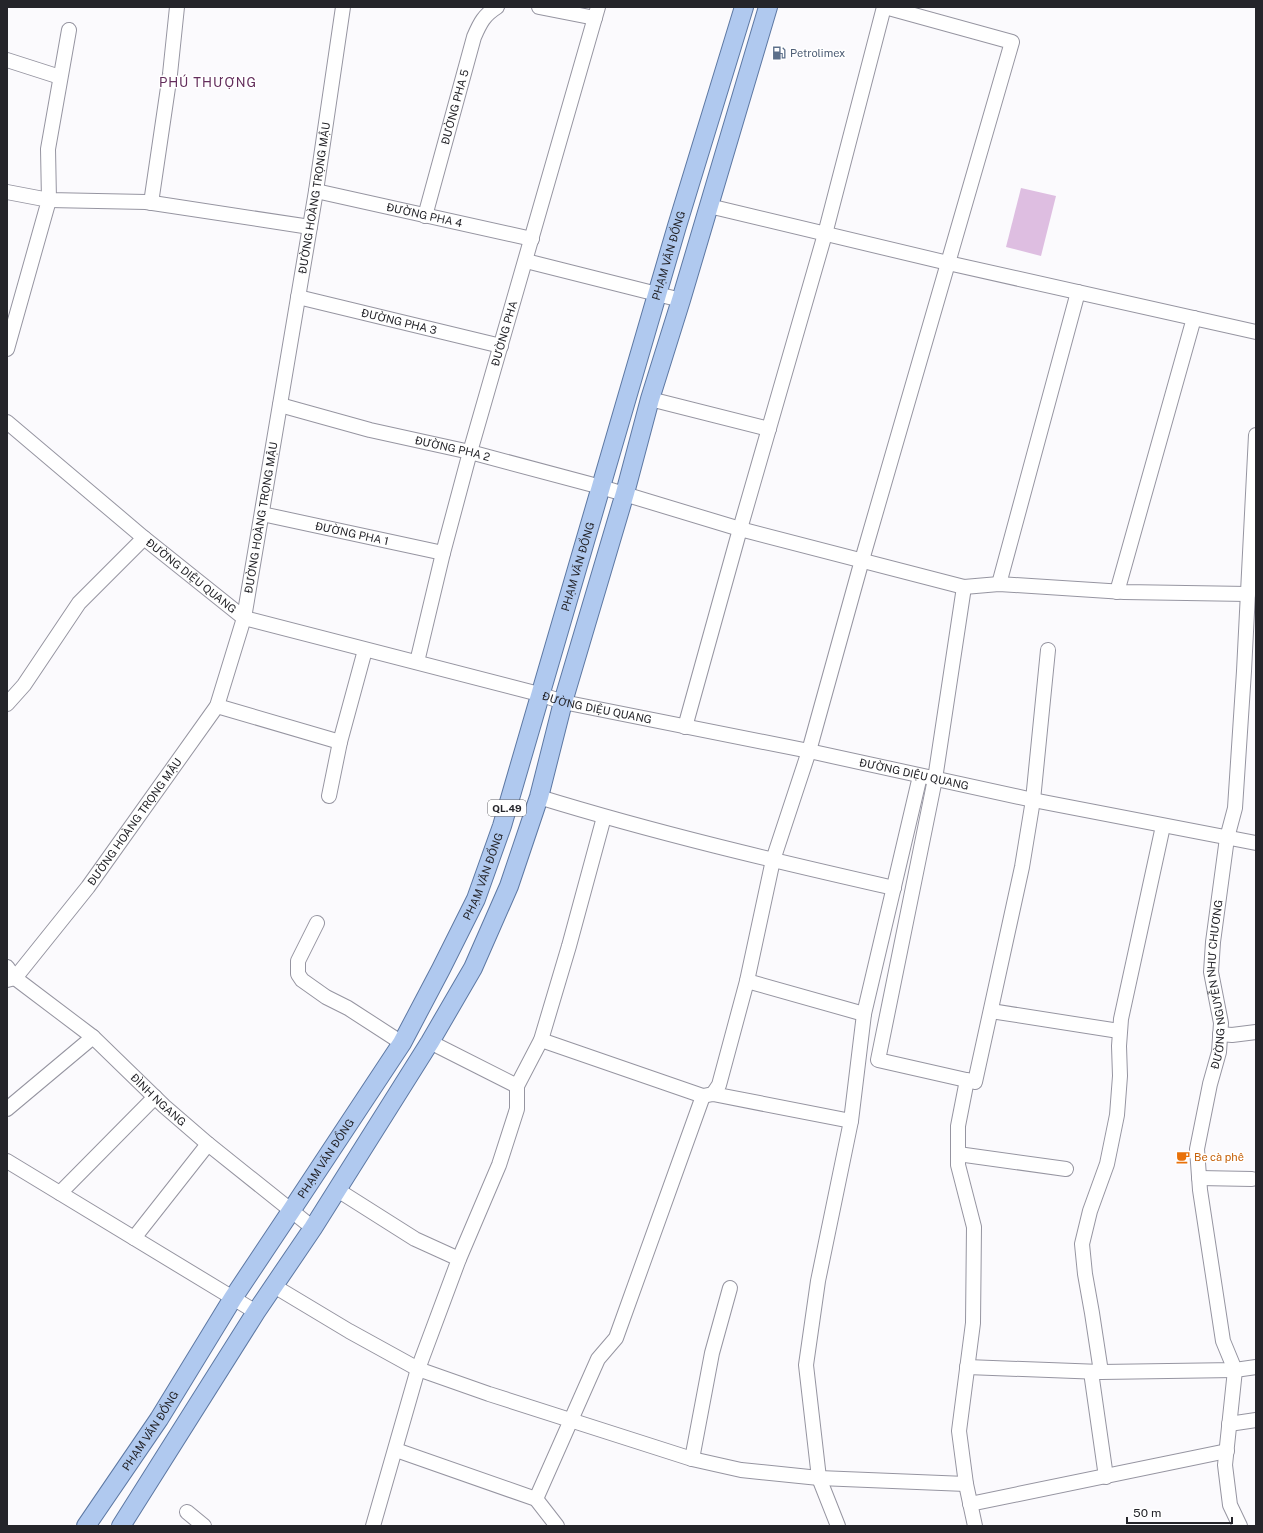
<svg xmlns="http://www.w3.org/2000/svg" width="1263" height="1533" font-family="'Public Sans',sans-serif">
<rect width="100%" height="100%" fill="#fbfafd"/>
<path fill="#debee1" d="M 1021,188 L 1056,196 L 1041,256 L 1006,247 Z"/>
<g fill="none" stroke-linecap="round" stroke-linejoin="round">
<g stroke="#9695a1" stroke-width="16">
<g id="minor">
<path d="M 539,7 L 595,18"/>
<path d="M 7,60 L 60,77"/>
<path id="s1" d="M 316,191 L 532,239"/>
<path d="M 7,192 L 49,200 L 146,202 L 310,227"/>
<path d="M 151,203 L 170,74 L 177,7"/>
<path d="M 709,206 L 948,263 L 1256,332"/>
<path id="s2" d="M 425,216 L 474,37 C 480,23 484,15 497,7"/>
<path d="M 526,261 L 681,300"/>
<path id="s3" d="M 298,297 L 501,346"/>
<path d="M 7,349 L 49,200 L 48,149 L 69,30"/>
<path d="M 650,399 L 769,429"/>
<path id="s4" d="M 280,405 L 370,430 L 470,452 L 601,487 L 740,529 L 964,587 L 999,584 L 1124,592 L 1248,594"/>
<path id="s5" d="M 7,422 L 144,538 L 244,618 L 539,694 L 563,702 L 809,751 L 1033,800 L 1256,843"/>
<path id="s6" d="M 262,514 L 443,553"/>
<path d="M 999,584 L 1078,292"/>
<path d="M 964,587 L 935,779 L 878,1060 L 975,1082 L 1022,867 L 1033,800 L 1048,650"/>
<path d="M 1117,592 L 1194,318"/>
<path id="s7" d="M 417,662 L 443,553 L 470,452 L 598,7"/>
<path d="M 7,704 L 24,685 L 79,603 L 144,538"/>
<path d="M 217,706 L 340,742"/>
<path d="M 685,727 L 740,529 L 825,234 L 884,7"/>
<path d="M 329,796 L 340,742 L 365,650"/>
<path d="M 539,797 C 656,833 775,861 894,888"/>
<path d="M 317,923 L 298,961 L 298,974 L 302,980 L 326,997 L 348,1008 L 402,1043"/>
<path id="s8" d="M 7,967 L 15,978 L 93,1037 L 164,1106 L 208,1144 L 313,1228"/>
<path id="s9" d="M 7,980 L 15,978 L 88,887 L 217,706 L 244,618 L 316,191 L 343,7"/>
<path d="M 747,981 L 864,1014"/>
<path d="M 991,1011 L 1119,1031"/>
<path d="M 1220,1034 L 1232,1035 L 1256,1032"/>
<path d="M 541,1040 L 703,1096"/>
<path d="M 430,1042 L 517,1086"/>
<path d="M 967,1080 L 958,1126 L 958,1165 L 974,1227 L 973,1323 L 959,1431 L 966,1484 L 975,1526"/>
<path d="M 713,1094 L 719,1085 L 747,981 L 773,860 L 809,751 L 862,560 L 1012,42 L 885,7"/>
<path d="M 7,1109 L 93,1037"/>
<path d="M 958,1154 L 1066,1169"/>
<path d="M 7,1161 L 256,1312"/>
<path d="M 1199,1178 L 1252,1179"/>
<path d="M 336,1189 L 415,1239 L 459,1259"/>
<path d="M 60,1193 L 155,1097"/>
<path d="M 134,1238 L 208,1144"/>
<path d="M 274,1286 L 349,1331 L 418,1369 L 489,1394 L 692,1459 L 741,1470 L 819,1478 L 966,1484"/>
<path d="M 967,1367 L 1101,1372 L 1235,1370 L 1256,1367"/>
<path d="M 1091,1372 L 1106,1477"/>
<path d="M 1101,1372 L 1092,1313 L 1085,1274 L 1082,1244 L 1090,1211 L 1107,1164 L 1117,1115 L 1120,1076 L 1119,1046 L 1121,1019 L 1163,826"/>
<path d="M 1229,1424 L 1256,1420"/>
<path d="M 396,1450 L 536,1499 L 557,1526"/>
<path d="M 692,1459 L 712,1353 L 730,1288"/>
<path d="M 536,1499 L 598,1359 L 616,1338 L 703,1096 L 713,1094 L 851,1121"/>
<path d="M 970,1504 L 1227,1451"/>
<path d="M 187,1512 L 204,1526"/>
<path d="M 373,1526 L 418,1369 L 459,1259 L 499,1165 L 517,1109 L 517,1086 L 541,1040 L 569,946 L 604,817"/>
<path d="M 838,1526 L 819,1478 L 806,1365 L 818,1281 L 851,1121 L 864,1014 L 920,776"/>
<path id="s10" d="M 1240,1526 L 1230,1505 L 1225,1465 L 1235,1370 L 1223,1341 L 1200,1190 L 1197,1149 L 1210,1084 L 1219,1052 L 1221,1023 L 1211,972 L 1213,942 L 1227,838 L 1235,808 L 1244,671 L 1256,435"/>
</g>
</g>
<g stroke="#5d78a3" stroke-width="20">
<g id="major">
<path id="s11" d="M 86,1526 L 159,1419 L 233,1298 L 291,1211 L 402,1043 L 441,969 L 476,899 L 502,826 L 677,226 L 744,7"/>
<path d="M 121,1526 L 256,1312 L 313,1228 L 430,1042 L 473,968 L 509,886 L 539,797 L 563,702 L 625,493 L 650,399 L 681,300 L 768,7"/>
</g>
</g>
<use href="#minor" stroke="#fff" stroke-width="14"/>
<use href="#major" stroke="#b0c9ef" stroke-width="18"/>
</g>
<defs>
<g id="fuel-bare" transform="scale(1.08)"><path d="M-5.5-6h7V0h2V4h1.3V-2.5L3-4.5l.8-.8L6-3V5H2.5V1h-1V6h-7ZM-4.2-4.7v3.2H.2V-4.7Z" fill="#5c6f8a" stroke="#fff" stroke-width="2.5" paint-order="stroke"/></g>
<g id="cafe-bare" transform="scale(1.08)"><path d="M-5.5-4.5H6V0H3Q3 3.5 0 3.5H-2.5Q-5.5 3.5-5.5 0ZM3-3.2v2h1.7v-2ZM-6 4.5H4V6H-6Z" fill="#e8710a" stroke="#fff" stroke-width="2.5" paint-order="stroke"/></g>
</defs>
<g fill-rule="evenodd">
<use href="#fuel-bare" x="779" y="53"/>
<use href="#cafe-bare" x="1183" y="1157"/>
</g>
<g text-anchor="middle" stroke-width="3" stroke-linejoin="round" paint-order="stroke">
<rect fill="#fff" stroke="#66666a" stroke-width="1" x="488" y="800" width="38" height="16" rx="3"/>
<g font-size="10" font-weight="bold" fill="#25252a">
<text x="507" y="812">QL.49</text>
</g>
<g font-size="11" fill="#4e5e75" stroke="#fff" text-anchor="start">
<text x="790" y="57">Petrolimex</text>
</g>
<g font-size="11" fill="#25252a" stroke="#fff">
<text dy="4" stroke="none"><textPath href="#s2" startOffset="113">ĐƯỜNG PHA 5</textPath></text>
<text dy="4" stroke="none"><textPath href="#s9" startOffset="865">ĐƯỜNG HOÀNG TRỌNG MẬU</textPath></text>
<text dy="4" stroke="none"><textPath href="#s1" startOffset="111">ĐƯỜNG PHA 4</textPath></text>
<text dy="4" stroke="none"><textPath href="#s11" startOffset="1411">PHẠM VĂN ĐỒNG</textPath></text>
<text dy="4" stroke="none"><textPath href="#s3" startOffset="104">ĐƯỜNG PHA 3</textPath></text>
<text dy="4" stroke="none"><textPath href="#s7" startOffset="340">ĐƯỜNG PHA</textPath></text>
<text dy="4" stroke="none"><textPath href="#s4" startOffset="178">ĐƯỜNG PHA 2</textPath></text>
<text dy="4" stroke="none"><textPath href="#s9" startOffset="541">ĐƯỜNG HOÀNG TRỌNG MẬU</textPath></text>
<text dy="4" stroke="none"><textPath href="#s6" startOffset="92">ĐƯỜNG PHA 1</textPath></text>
<text dy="4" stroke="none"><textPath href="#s11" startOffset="1087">PHẠM VĂN ĐỒNG</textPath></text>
<text dy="4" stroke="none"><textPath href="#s5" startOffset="240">ĐƯỜNG DIỆU QUANG</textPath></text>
<text dy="4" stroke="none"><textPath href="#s5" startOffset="672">ĐƯỜNG DIỆU QUANG</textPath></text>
<text dy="4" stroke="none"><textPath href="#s5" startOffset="996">ĐƯỜNG DIỆU QUANG</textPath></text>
<text dy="4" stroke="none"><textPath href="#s9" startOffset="205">ĐƯỜNG HOÀNG TRỌNG MẬU</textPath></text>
<text dy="4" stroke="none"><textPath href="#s11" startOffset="763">PHẠM VĂN ĐỒNG</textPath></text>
<text dy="4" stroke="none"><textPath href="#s10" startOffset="552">ĐƯỜNG NGUYỄN NHƯ CHƯƠNG</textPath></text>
<text dy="4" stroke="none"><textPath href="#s8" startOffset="202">ĐÌNH NGANG</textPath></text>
<text dy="4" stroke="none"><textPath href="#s11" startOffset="439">PHẠM VĂN ĐỒNG</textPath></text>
<text dy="4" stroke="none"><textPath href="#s11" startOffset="115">PHẠM VĂN ĐỒNG</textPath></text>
</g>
<g font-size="11" fill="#c56008" stroke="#fff" text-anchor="start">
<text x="1194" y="1161">Be cà phê</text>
</g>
<g font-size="13" letter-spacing="1" fill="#632d5b" stroke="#fff">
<text x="208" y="87">PHÚ THƯỢNG</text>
</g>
</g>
<rect width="1263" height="1533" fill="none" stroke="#25252a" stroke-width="16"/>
<path d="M1127 1517v6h105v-6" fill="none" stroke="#25252a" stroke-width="2"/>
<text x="1133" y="1517" font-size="12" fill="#25252a" stroke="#ffffff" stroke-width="3" paint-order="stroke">50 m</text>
</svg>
